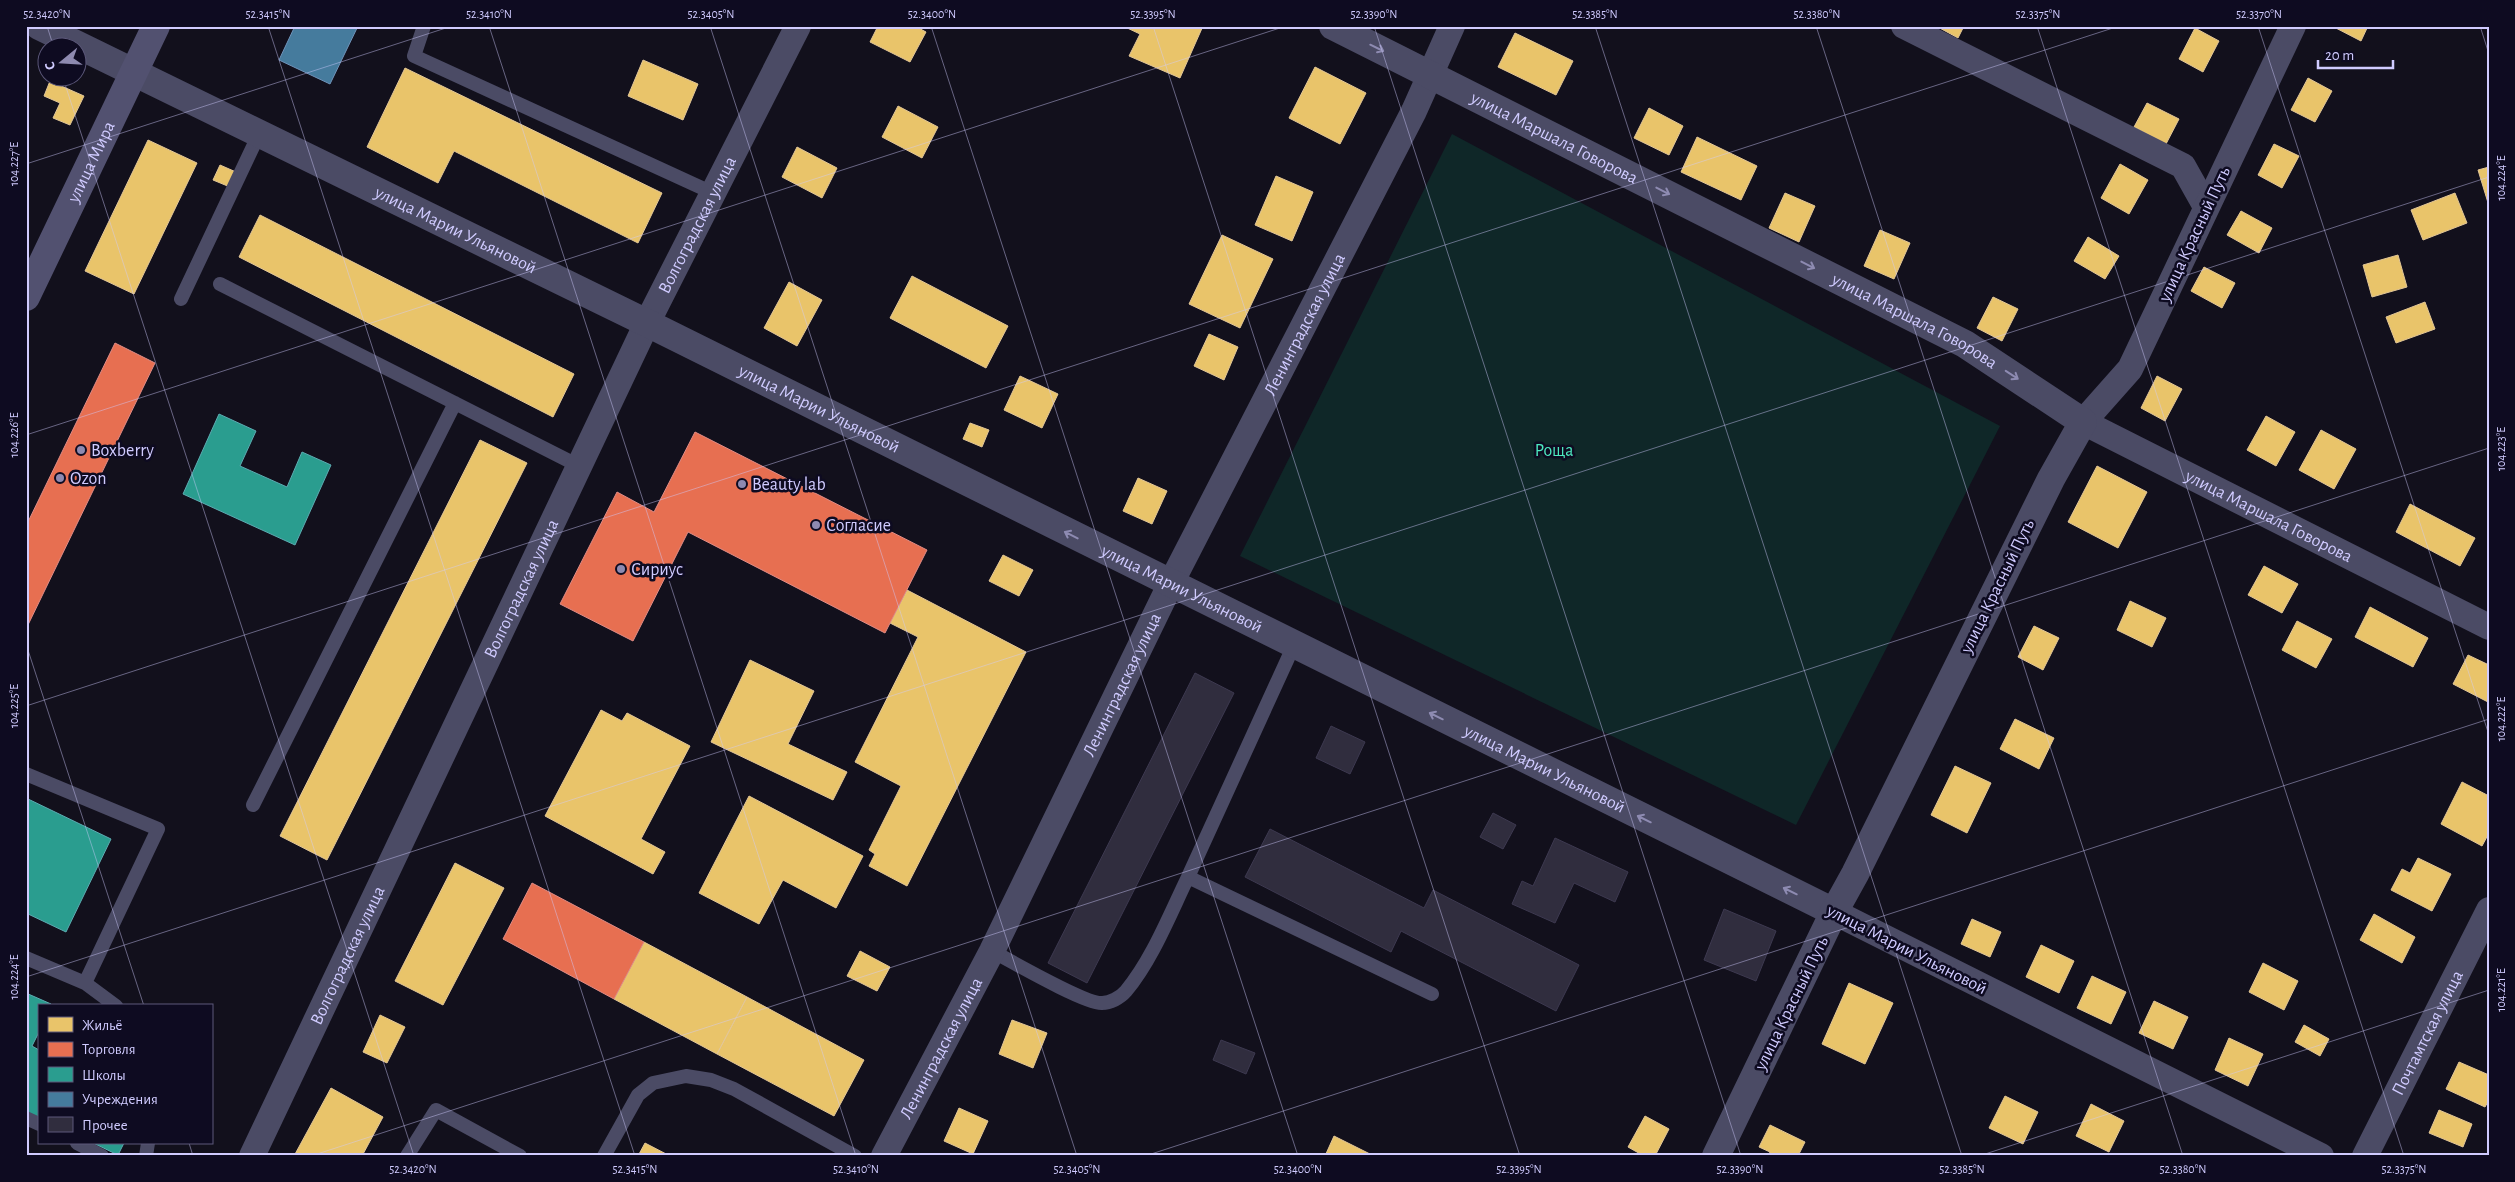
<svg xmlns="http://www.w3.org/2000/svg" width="2515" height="1182" font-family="'Alegreya Sans',sans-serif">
<rect width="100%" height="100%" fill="#12101c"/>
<path fill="#0f2728" d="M 1452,134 L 2000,426 L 1796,825 L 1240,556 Z"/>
<path fill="#e9c46a" stroke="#e2c697" d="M 878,26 L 915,26 L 926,32 L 910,62 L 870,42 Z
M 1123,26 L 1203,26 L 1180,78 L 1129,56 L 1140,34 Z
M 1936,26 L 1964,26 L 1958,38 Z
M 2332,26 L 2368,26 L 2361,41 Z
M 2195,28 L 2219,41 L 2203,72 L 2179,59 Z
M 1515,33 L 1573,61 L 1556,95 L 1498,67 Z
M 643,60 L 698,84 L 683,120 L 628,96 Z
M 1315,67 L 1366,93 L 1340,144 L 1289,118 Z
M 405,68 L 662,193 L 638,243 L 454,151 L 438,183 L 367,147 Z
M 2308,78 L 2332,91 L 2315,122 L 2291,110 Z
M 50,81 L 84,96 L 70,125 L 53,118 L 60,103 L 44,96 Z
M 2147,103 L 2179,119 L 2166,144 L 2134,127 Z
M 898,106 L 938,127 L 922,158 L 882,137 Z
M 1649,108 L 1683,126 L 1669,155 L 1634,138 Z
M 1697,137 L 1757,166 L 1741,200 L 1681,172 Z
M 148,140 L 197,163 L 134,294 L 85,271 Z
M 2274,144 L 2299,156 L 2282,188 L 2258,175 Z
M 797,147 L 837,168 L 822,198 L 782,177 Z
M 2120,164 L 2148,180 L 2129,214 L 2101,198 Z
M 220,165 L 236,172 L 230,187 L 213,180 Z
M 2489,167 L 2489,206 L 2478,170 Z
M 1276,176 L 1313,192 L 1292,241 L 1255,225 Z
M 1785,193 L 1815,206 L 1799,242 L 1769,228 Z
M 2455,193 L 2467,223 L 2423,240 L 2411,210 Z
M 2241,211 L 2272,228 L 2259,253 L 2227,235 Z
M 260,215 L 574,374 L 553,417 L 239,257 Z
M 1880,230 L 1910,243 L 1894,279 L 1864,266 Z
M 1222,235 L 1273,259 L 1240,328 L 1189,304 Z
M 2088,237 L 2119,256 L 2105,279 L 2074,261 Z
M 2398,255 L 2407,287 L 2372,297 L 2363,265 Z
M 2204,267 L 2235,283 L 2222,308 L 2191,291 Z
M 912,276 L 1008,326 L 986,368 L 890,318 Z
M 789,282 L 822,300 L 797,346 L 764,328 Z
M 1993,297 L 2018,309 L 2002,341 L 1977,328 Z
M 2425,302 L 2435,329 L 2396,343 L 2386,317 Z
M 1209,334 L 1238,347 L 1224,380 L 1194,366 Z
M 1020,376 L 1058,394 L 1042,428 L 1004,410 Z
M 2157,376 L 2182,389 L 2165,421 L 2141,408 Z
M 2266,416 L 2295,432 L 2276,466 L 2247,450 Z
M 970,423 L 989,430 L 982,447 L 963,439 Z
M 2321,430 L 2356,449 L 2334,489 L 2299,470 Z
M 480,440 L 527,463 L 327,860 L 280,836 Z
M 2097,466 L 2147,492 L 2118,548 L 2068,522 Z
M 1138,478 L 1167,491 L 1152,524 L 1123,511 Z
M 2410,504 L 2475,538 L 2460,566 L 2396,532 Z
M 1003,555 L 1033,570 L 1019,596 L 989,581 Z
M 2264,566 L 2298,584 L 2282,613 L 2248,595 Z
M 907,590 L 1026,652 L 907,886 L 869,866 L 875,854 L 869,850 L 901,786 L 855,762 L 918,637 L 890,623 Z
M 2130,601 L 2166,618 L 2152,647 L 2117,630 Z
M 2370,607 L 2428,638 L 2413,667 L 2355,637 Z
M 2297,621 L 2332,639 L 2316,668 L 2282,650 Z
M 2034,626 L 2059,638 L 2043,670 L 2018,657 Z
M 2468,655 L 2489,665 L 2488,702 L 2453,684 Z
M 750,660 L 814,691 L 788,744 L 847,772 L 833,800 L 711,742 Z
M 601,710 L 622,721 L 627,713 L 690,746 L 641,839 L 665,852 L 653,874 L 545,816 Z
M 2015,719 L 2054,738 L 2039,769 L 2000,749 Z
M 1955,766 L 1991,783 L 1967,833 L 1931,815 Z
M 2462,782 L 2489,796 L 2489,833 L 2482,846 L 2441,824 Z
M 749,796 L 863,856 L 836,908 L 783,880 L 759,924 L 699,893 Z
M 2418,858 L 2451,874 L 2432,911 L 2391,890 L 2402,869 L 2410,873 Z
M 455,863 L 504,888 L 443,1005 L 395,981 Z
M 2374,914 L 2415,937 L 2402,963 L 2360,940 Z
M 1972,919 L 2001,932 L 1990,957 L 1961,944 Z
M 644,942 L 747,997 L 717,1054 L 614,999 Z
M 2041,945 L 2074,961 L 2059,993 L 2026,977 Z
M 860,951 L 890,967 L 877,991 L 847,976 Z
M 2263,963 L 2298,981 L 2284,1010 L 2249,992 Z
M 2092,976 L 2126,992 L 2111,1024 L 2077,1008 Z
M 1849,983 L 1893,1003 L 1865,1064 L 1822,1044 Z
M 747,997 L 864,1060 L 834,1116 L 717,1054 Z
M 2154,1001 L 2188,1017 L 2173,1049 L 2139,1033 Z
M 380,1015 L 405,1027 L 387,1063 L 363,1052 Z
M 1012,1020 L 1047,1033 L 1033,1068 L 999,1054 Z
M 2304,1025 L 2329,1039 L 2320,1056 L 2295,1042 Z
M 2229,1038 L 2263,1054 L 2248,1086 L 2215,1070 Z
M 2459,1062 L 2489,1075 L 2489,1100 L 2485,1107 L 2446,1089 Z
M 331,1088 L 383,1117 L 362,1156 L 294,1156 Z
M 2005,1096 L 2038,1112 L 2023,1144 L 1989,1128 Z
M 2091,1104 L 2124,1121 L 2109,1152 L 2076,1136 Z
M 959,1108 L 988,1121 L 973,1154 L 944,1141 Z
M 2439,1110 L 2472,1124 L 2463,1147 L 2429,1133 Z
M 1645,1116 L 1669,1129 L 1655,1156 L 1644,1156 L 1628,1147 Z
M 1770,1125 L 1805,1142 L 1798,1156 L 1768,1156 L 1770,1152 L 1759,1147 Z
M 1334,1136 L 1374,1156 L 1325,1156 Z
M 645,1143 L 670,1156 L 638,1156 Z"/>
<path fill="#e76f51" stroke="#e08b85" d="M 115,343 L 155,363 L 26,629 L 26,526 Z
M 695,432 L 927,550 L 885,633 L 688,532 L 633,641 L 560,604 L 617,492 L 654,512 Z
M 532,883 L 644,942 L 614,999 L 503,939 Z"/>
<path fill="#2a9d8f" stroke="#5cabb1" d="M 219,414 L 256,431 L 240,466 L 287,487 L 302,452 L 331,465 L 295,545 L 183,494 Z
M 26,798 L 111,839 L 66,932 L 26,913 Z
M 26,993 L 51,1004 L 39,1006 L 39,1032 L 32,1046 L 39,1050 L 39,1118 L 26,1112 Z
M 93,1143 L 124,1143 L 118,1155 Z"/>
<path fill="#457b9d" stroke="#6f93ba" d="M 295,26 L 358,26 L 330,84 L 279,60 Z"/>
<path fill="#302d3e" stroke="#3d3950" d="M 1195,673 L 1234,693 L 1087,983 L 1048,963 Z
M 1331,726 L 1365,742 L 1350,774 L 1316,758 Z
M 1493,813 L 1516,825 L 1503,849 L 1480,837 Z
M 1270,829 L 1424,908 L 1433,890 L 1579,965 L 1556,1011 L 1401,931 L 1391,952 L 1245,877 Z
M 1555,838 L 1628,872 L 1615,902 L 1574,883 L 1555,923 L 1512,904 L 1522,881 L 1533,886 Z
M 1724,909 L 1776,931 L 1756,981 L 1704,960 Z
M 1221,1040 L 1255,1053 L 1246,1074 L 1213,1060 Z"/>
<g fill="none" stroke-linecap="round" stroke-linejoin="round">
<path stroke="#4b4b65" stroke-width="14" d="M 424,26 L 414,56 L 713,193
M 220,284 L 579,466
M 181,299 L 259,134
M 26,774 L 158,829 L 85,983 L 116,1006
M 253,805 L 455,403
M 1188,877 L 1294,645
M 992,951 C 1011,961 1085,1004 1102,1003 C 1110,1003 1120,998 1126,991 C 1152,960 1170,914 1188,877 L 1432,994
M 26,958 L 85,983
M 26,1118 L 39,1124
M 77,1143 L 102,1156
M 146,1156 L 148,1143
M 407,1156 L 436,1110 L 520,1156
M 604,1156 L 638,1095 L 653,1083 L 686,1076 L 711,1080 L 734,1089 L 855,1156"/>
<g stroke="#4b4b65" stroke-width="26">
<path d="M 1904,26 L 2183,166 L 2206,207"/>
<path id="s1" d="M 2293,26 L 2130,369 L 2083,422 L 2489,627"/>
<path d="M 1834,912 L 2321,1156"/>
<path id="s2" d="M 252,1156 L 647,323 L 798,26"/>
<path id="s3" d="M 884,1156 L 992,951 L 1170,585 L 1414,111 L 1452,26"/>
<path id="s4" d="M 2365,1156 L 2489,910"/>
</g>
<g stroke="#4b4b65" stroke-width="28">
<path id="s5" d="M 39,26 L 647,323 L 1834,912"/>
<path id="s6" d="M 1333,26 L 1965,344 L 2083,422 L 2051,479 L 1855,874 L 1834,912 L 1716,1156"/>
</g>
<path stroke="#525170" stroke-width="28" id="s7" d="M 26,297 L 156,26"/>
</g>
<defs><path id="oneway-shaft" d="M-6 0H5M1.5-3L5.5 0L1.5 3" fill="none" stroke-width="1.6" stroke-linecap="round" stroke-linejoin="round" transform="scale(1.25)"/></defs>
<g stroke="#8e8bb2">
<use href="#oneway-shaft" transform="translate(1377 48) rotate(26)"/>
<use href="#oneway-shaft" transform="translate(1663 191) rotate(27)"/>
<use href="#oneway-shaft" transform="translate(1808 265) rotate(27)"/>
<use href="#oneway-shaft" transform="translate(2012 375) rotate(33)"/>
<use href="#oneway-shaft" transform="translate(1071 535) rotate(-153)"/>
<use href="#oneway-shaft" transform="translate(1436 716) rotate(-154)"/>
<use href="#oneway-shaft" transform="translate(1644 819) rotate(-154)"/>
<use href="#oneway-shaft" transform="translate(1790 891) rotate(-154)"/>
</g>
<path fill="none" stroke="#d0cbff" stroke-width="1" stroke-opacity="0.45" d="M 47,26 L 54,48M 268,26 L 635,1156M 489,26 L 856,1156M 710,26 L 1077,1156M 931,26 L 1298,1156M 1153,26 L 1520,1156M 1374,26 L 1741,1156M 1595,26 L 1962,1156M 1816,26 L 2183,1156M 2037,26 L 2404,1156M 2258,26 L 2489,735M 2480,26 L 2489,54M 63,78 L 414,1156M 26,164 L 452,26M 26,435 L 1286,26M 26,644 L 144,1006M 26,706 L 2119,26M 26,977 L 2489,177M 189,1143 L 193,1156M 311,1156 L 2489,448M 1145,1156 L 2489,719M 1979,1156 L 2489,990"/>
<g fill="#8e8ab0" stroke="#0e0b21" stroke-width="2">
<circle cx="81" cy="450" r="5"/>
<circle cx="60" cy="478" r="5"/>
<circle cx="742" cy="484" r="5"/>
<circle cx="816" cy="525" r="5"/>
<circle cx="621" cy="569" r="5"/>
</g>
<g text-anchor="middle" stroke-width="5" stroke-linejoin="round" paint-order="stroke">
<g font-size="18" fill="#d0cbff" stroke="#0e0b21">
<text dy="6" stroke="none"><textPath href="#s6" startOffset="248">улица Маршала Говорова</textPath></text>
<text dy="6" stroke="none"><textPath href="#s7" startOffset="150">улица Мира</textPath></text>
<text dy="6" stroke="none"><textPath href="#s2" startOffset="1032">Волгоградская улица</textPath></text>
<text dy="6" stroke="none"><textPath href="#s5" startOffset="464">улица Марии Ульяновой</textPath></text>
<text transform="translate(2194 234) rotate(-65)" y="6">улица Красный Путь</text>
<text dy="6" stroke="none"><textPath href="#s6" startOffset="652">улица Маршала Говорова</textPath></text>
<text dy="6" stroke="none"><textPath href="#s3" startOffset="932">Ленинградская улица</textPath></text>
<text dy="6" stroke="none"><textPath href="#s5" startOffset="869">улица Марии Ульяновой</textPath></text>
<text dy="6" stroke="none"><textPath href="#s1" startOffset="659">улица Маршала Говорова</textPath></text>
<text transform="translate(1997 586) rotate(-64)" y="6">улица Красный Путь</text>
<text dy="6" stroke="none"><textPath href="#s2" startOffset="628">Волгоградская улица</textPath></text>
<text dy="6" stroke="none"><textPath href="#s5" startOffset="1274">улица Марии Ульяновой</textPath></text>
<text dy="6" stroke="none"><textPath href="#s3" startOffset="528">Ленинградская улица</textPath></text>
<text dy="6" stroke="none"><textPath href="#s5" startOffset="1679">улица Марии Ульяновой</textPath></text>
<text transform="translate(1907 949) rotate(27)" y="6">улица Марии Ульяновой</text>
<text dy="6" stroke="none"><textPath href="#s2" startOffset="222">Волгоградская улица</textPath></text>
<text transform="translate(1791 1003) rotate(-64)" y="6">улица Красный Путь</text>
<text dy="6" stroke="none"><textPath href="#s4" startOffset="138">Почтамтская улица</textPath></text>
<text dy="6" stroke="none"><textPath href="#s3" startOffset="122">Ленинградская улица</textPath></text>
</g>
<g font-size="18" fill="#d0cbff" stroke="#0e0b21" text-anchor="start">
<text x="91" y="456">Boxberry</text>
<text x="70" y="484">Ozon</text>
<text x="752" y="490">Beauty lab</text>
<text x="826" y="531">Согласие</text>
<text x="631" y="575">Сириус</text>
</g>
<g font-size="18" fill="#4de9c0" stroke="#0e0b21">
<text x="1554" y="456">Роща</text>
</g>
</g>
<rect width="2515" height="1182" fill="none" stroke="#0e0b21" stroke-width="55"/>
<rect x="38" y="1004" width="175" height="140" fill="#0e0b21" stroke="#5c587a"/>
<rect x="48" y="1017" width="25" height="15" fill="#e9c46a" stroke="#5c587a"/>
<text x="82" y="1030" font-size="15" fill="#d0cbff">Жильё</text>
<rect x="48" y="1042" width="25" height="15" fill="#e76f51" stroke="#5c587a"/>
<text x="82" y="1054" font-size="15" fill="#d0cbff">Торговля</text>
<rect x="48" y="1067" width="25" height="15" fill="#2a9d8f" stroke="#5c587a"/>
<text x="82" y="1080" font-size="15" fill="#d0cbff">Школы</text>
<rect x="48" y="1092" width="25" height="15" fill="#457b9d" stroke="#5c587a"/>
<text x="82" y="1104" font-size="15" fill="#d0cbff">Учреждения</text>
<rect x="48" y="1117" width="25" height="15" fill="#302d3e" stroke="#5c587a"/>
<text x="82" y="1130" font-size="15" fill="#d0cbff">Прочее</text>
<g transform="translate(62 62) rotate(252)"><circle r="24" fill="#0e0b21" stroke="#5c587a"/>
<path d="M0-4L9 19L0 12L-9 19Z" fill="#8e8ab0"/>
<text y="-8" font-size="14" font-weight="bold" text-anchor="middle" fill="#d0cbff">С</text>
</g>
<path d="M2318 60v8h75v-8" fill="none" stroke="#d0cbff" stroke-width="2.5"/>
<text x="2325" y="60" font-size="15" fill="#d0cbff" stroke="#0e0b21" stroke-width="4" paint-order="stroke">20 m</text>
<rect x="28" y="28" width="2460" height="1126" fill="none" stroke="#d0cbff" stroke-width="2"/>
<g font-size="12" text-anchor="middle" fill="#d0cbff">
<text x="47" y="18">52.3420°N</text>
<text x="268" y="18">52.3415°N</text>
<text x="489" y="18">52.3410°N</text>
<text x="711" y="18">52.3405°N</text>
<text x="932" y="18">52.3400°N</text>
<text x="1153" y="18">52.3395°N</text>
<text x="1374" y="18">52.3390°N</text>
<text x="1595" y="18">52.3385°N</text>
<text x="1817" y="18">52.3380°N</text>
<text x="2038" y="18">52.3375°N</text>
<text x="2259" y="18">52.3370°N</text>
<text transform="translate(14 164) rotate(-90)" y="4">104.227°E</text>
<text transform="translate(2501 178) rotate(-90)" y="4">104.224°E</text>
<text transform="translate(14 435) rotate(-90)" y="4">104.226°E</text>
<text transform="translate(2501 449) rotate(-90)" y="4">104.223°E</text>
<text transform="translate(14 706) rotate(-90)" y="4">104.225°E</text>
<text transform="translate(2501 719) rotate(-90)" y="4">104.222°E</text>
<text transform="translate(14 977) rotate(-90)" y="4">104.224°E</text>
<text transform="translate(2501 990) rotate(-90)" y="4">104.221°E</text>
<text x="413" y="1173">52.3420°N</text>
<text x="635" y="1173">52.3415°N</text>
<text x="856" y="1173">52.3410°N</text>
<text x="1077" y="1173">52.3405°N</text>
<text x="1298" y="1173">52.3400°N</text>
<text x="1519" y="1173">52.3395°N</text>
<text x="1740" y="1173">52.3390°N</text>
<text x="1962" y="1173">52.3385°N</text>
<text x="2183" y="1173">52.3380°N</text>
<text x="2404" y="1173">52.3375°N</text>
</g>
</svg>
